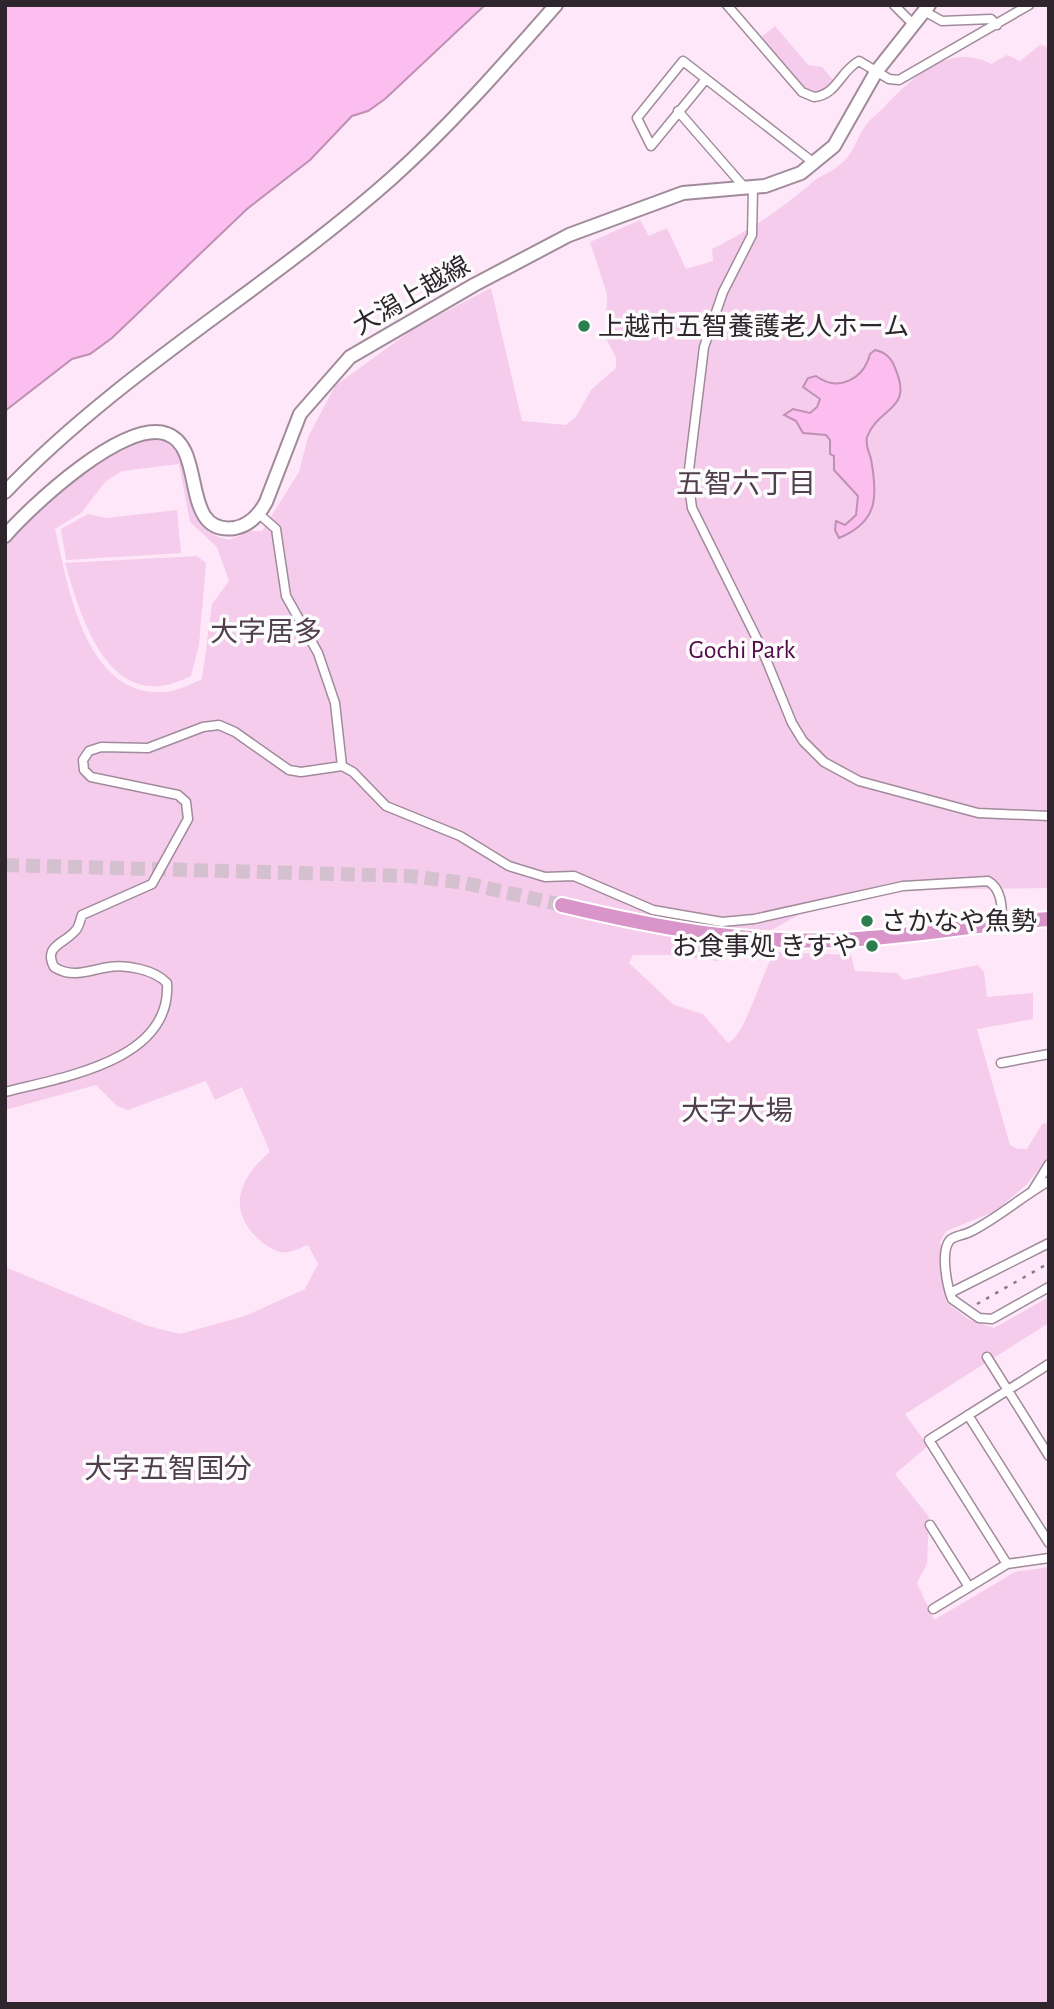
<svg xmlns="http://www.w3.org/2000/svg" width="1054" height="2009" font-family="'Alegreya Sans','Noto Sans JP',sans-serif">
<rect width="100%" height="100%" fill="#fee7f8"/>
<path fill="#f6ccec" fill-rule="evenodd" d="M 775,26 L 808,65 L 822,67 L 834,81 L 817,93 L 805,90 L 760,38 Z
M 1040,45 L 1046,46 L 1049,51 L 1049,888 L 896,890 L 855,897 L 802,913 L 717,961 L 674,955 L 633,955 L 629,963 L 674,1005 L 703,1014 L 728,1043 C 746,1035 762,971 775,952 L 851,955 L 855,971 L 897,973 L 904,980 L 978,965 L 984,972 L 987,997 L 1033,993 L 1033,1019 L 977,1029 L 1010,1145 L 1018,1149 L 1027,1149 L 1042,1124 L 1049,1122 L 1049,1156 L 1027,1184 L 996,1211 L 946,1231 L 940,1242 L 946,1302 L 968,1319 L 994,1328 L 1049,1297 L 1049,1323 L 905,1414 L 928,1446 L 895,1474 L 929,1517 L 927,1564 L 917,1583 L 934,1620 L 1015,1572 L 1049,1567 L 1049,2004 L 5,2004 L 5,1267 L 148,1326 L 180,1334 L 245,1316 L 305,1289 L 318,1264 L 308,1245 C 302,1247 295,1251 288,1252 C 279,1254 270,1248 263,1243 C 226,1213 237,1179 270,1152 L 242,1087 L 215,1100 L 206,1081 L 128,1110 L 117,1106 L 96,1085 L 5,1110 L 5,546 C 17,533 28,517 41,505 C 62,485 147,418 174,445 C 203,476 170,526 229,540 L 250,531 L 262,531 L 299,472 L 308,437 L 335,386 L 416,327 L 491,288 L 522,421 L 566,425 L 576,417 L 591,390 L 616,368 L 616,358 L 606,338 L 607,294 L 590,242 L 640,220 L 649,236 L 667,228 L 686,269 L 713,261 L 712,249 C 752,229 780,210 814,181 C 821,175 830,173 837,167 C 855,153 853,145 864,128 C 869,119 879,113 886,105 C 913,77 950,42 991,64 L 1007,55 L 1020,61 ZM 179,464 L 190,522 L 217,547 L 229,581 L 212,604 L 202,679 C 191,684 178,691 166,692 C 85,699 68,586 55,529 L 81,513 L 106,481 L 122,471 Z
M 177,510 L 181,553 L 66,560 L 61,529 L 88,514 L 106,518 Z
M 197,556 L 206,563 L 199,645 L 191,676 C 110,718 82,621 65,563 Z"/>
<path fill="#fcbeee" stroke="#be90b4" stroke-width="2" d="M 5,5 L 485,5 L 385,99 L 368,111 L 352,116 L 310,160 L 247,209 L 112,338 L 90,354 L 72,359 L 5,411 Z
M 875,350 C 885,352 892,359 895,368 C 914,411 879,406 867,437 C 865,446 869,451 871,459 C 878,497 878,522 839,538 L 835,530 L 836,521 L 845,525 L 856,515 L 858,496 L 834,470 L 834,456 L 830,454 L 830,440 L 826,435 L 803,433 L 796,421 L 784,415 L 793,409 L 810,413 L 817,407 L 820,399 L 803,387 L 808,378 L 816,376 C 839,393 864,378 870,354 Z"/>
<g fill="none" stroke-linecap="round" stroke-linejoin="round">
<path stroke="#d4c0cf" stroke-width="14" stroke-dasharray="14 7" stroke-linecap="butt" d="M 5,865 L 410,876 L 465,883 L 562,905"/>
<g stroke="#a08b9b" stroke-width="11">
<path id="street" d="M 727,5 L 802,92 L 814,97 C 837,95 840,71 859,61 L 889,79 L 899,80 L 1029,5
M 894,5 L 913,24
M 924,11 L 942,21 L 991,19 L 997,25
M 706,79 L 651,146 L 637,118 L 683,61 L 814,163
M 678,111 L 745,188
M 753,188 L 752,235 L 723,292 L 704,347 L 688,478 L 692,508 L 761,647 L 792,723 L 803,741 L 824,762 L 859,781 L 978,813 L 1049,816
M 259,514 L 276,529 L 286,596 L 318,653 L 335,703 L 342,766
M 1001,1063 L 1049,1054
M 5,1092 C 63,1077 172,1061 167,983 C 155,970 126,964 109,967 C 89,970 73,979 54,967 C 43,946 64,944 75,931 C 79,928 80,920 82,915 L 152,884 L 188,819 L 186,802 L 178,795 L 91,777 L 84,770 L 83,760 L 89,751 L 101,747 L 148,748 L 203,727 L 219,725 L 235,732 L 289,770 L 301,772 L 342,766 L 353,772 L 386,806 L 460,836 L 509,866 L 545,877 L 574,876 L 653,910 L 722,922 L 754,919 L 903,886 L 988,881 C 1002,889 1002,907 1002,922
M 1049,1181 C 1021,1197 998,1218 970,1232 C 964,1235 954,1236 950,1240 C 940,1251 947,1286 952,1299 L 979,1318 L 992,1319 L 1049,1287
M 1033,1190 L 1049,1164
M 950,1293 L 1049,1243
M 987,1357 L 1049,1456
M 968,1415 L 1049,1543
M 930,1525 L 969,1587
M 1007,1564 L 929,1440 L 1049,1364
M 933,1609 L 1007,1564 L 1049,1558"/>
</g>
<g stroke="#a08b9b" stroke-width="16">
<path id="secondary" d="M 5,492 C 121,371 267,289 392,178 C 451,125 503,65 556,5
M 5,536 C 31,506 125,418 167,434 C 207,448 179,536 235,528 C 250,525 259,515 266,502 L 300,414 L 350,357 L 474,285 L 569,235 L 683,193 L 765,186 L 801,173 L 834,146 L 876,72 L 929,5"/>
</g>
<g stroke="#fff" stroke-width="18">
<path id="highway" d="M 562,905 C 662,929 754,946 858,939 C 922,935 985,923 1049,919"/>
</g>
<use href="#street" stroke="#fff" stroke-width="8"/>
<use href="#secondary" stroke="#fff" stroke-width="12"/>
<use href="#highway" stroke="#d994ca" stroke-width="14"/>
<path stroke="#897b85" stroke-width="2.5" stroke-dasharray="3.5 7" stroke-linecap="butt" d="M 977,1304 L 1049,1263"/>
</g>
<g fill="#2d7e4f" stroke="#fcfcfc" stroke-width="2.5">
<circle cx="584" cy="326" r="7"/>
<circle cx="867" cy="921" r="7"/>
<circle cx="872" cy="946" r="7"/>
</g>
<g text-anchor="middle" stroke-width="7" stroke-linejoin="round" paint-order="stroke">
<g font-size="26" fill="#2e262c" stroke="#fcfcfc">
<text transform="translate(411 295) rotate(-30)" y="9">大潟上越線</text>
</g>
<g font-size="26" fill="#2e262c" stroke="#fcfcfc" text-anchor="start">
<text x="598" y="335">上越市五智養護老人ホーム</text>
<text x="881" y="930">さかなや魚勢</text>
<text x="858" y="955" text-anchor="end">お食事処 きすや</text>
</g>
<g font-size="26" fill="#520a48" stroke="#fcfcfc">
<text x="742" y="658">Gochi Park</text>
</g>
<g font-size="28" fill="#523f4d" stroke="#fcfcfc">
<text x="746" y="493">五智六丁目</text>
<text x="266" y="641">大字居多</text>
<text x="737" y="1120">大字大場</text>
<text x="168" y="1478">大字五智国分</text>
</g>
</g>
<rect width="1054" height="2009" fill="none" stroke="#2e262c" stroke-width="14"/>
</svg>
